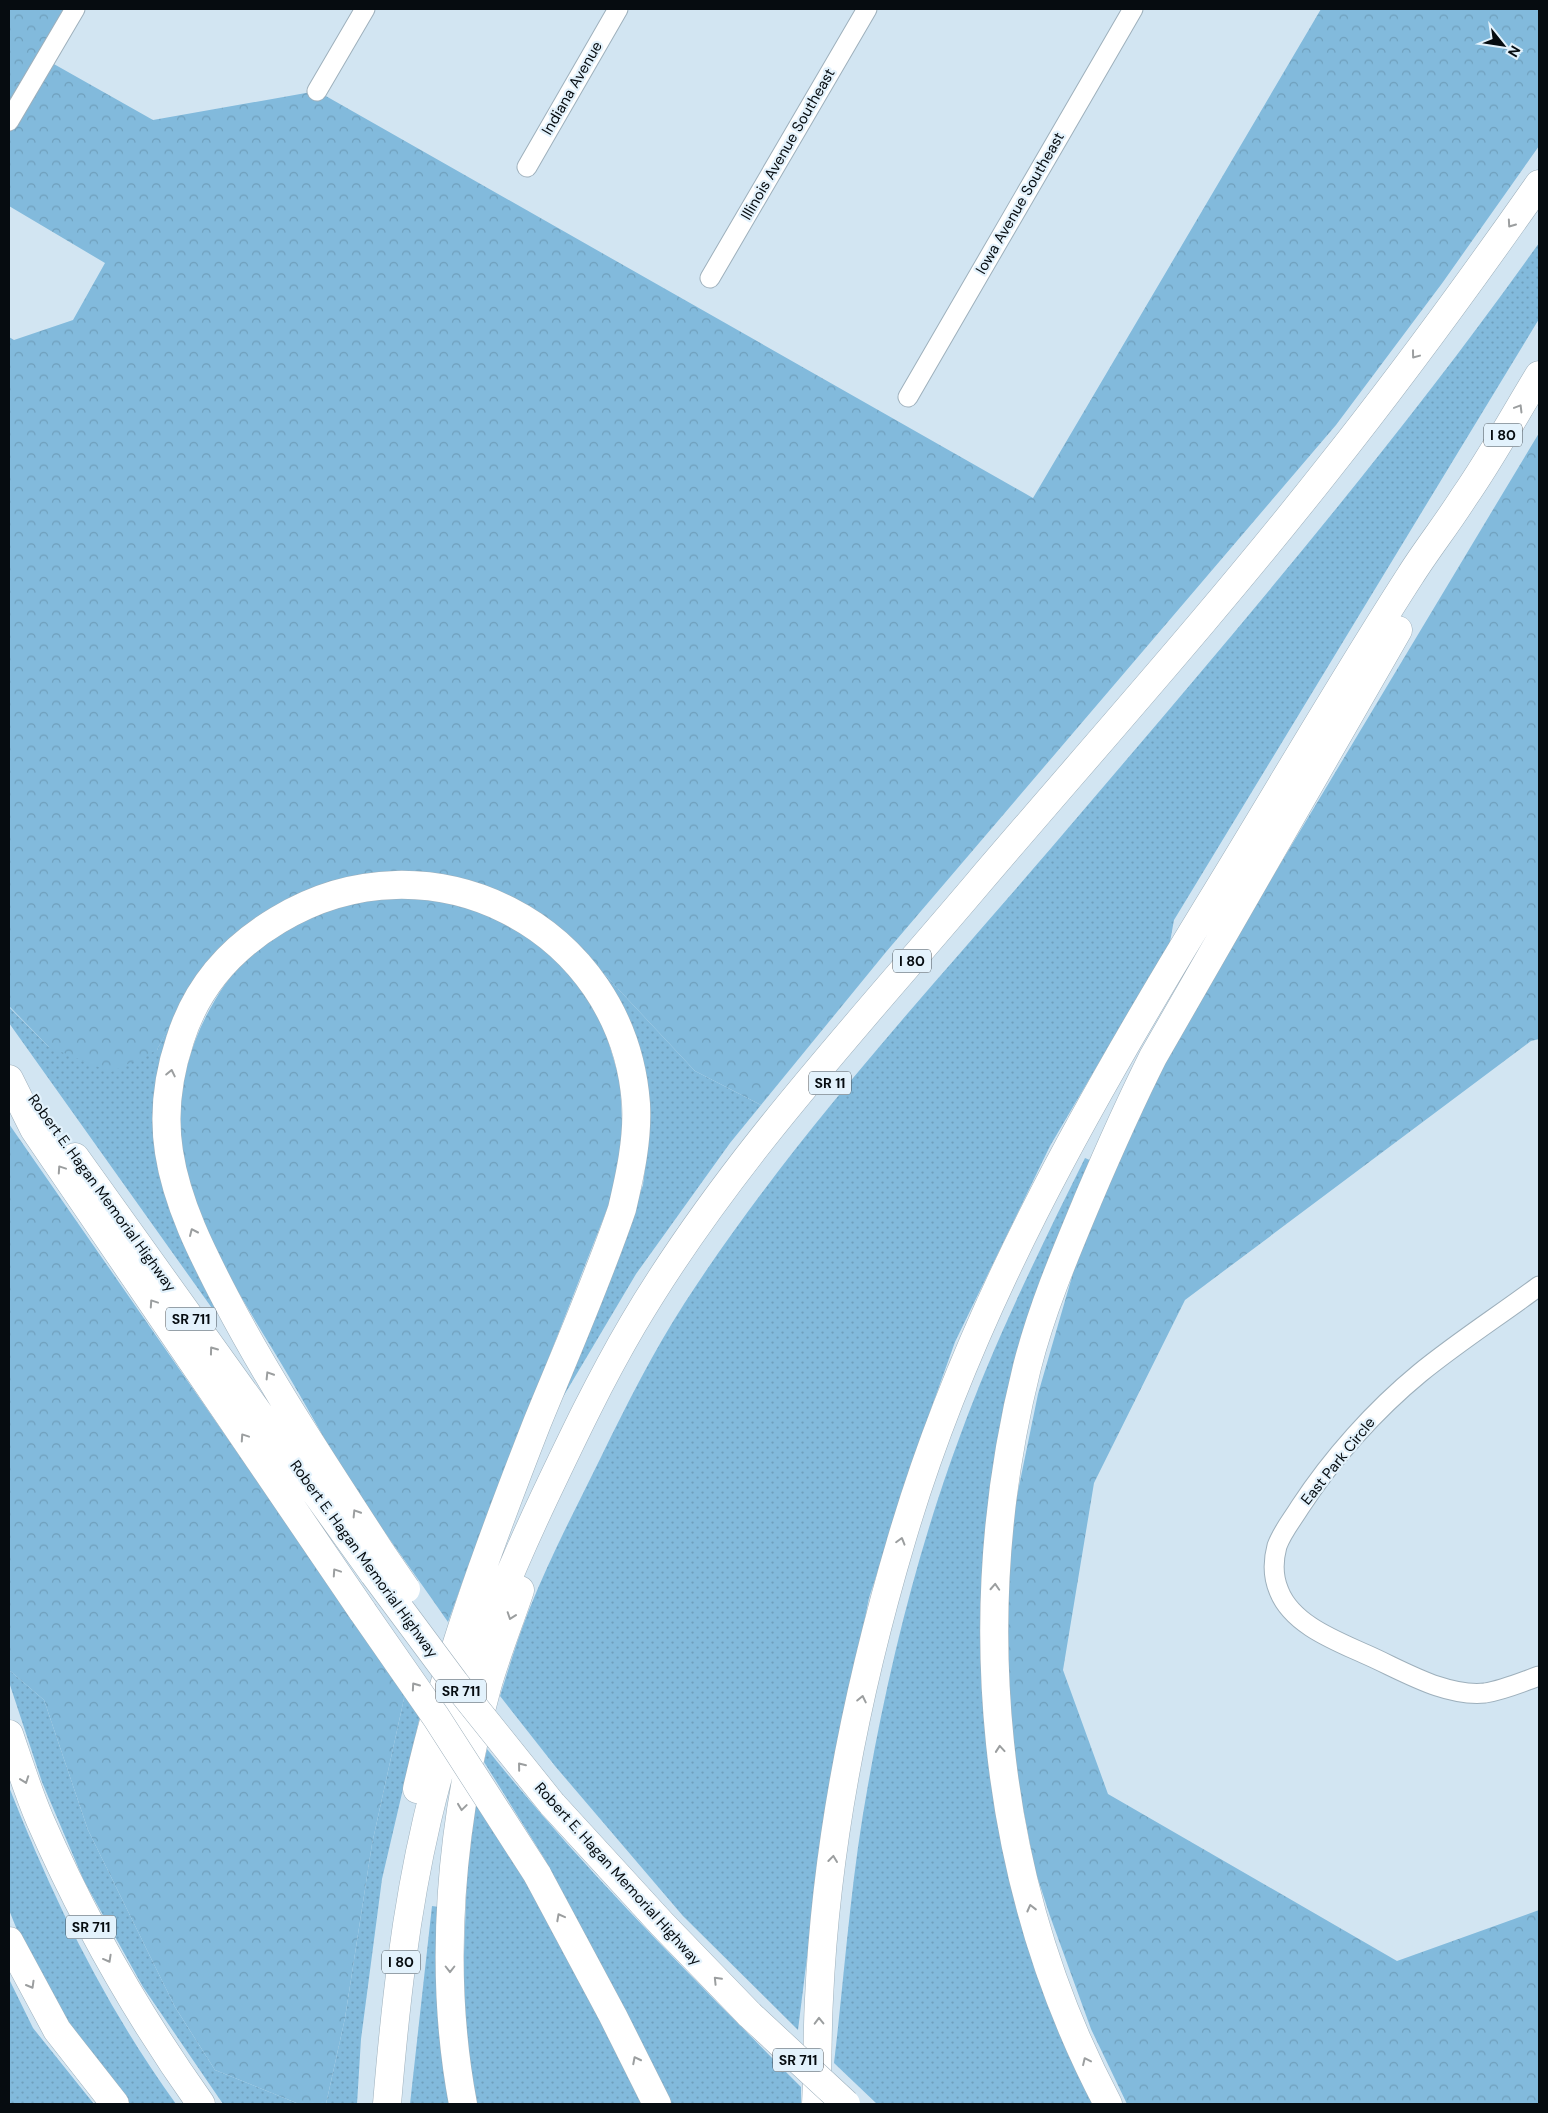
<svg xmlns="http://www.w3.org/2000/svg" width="1548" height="2113" font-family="'DM Sans',sans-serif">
<defs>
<pattern id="grass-dots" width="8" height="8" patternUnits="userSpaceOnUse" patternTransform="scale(1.25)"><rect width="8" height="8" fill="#82badc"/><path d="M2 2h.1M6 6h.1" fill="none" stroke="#6f9fbc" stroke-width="1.8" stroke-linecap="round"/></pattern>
<pattern id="forest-crowns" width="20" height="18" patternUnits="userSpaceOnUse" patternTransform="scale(1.25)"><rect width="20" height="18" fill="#82badc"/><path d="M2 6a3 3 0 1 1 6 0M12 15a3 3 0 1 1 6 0" fill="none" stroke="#6f9fbc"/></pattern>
</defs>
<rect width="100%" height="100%" fill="#d2e5f2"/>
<path fill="url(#grass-dots)" d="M 1539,243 L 1539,319 L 1174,920 L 1170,942 L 1050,1146 L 955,1342 L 931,1409 L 869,1598 L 824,1820 L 798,2030 L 683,1916 L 555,1766 L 500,1696 C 509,1667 518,1638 529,1610 C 550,1557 577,1506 602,1455 C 627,1404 653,1352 684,1304 C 790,1140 925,995 1052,847 C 1220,650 1389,454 1539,243 Z
M 591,960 L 695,1071 L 761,1105 L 730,1143 L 636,1274 L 563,1397 L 643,1185 L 650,1127 L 647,1088 L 637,1038 Z
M 179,1006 L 164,1061 L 157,1098 L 218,1308 L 214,1311 L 9,1023 L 9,1007 L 49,1047 L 157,1050 Z
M 1085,1158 L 1092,1161 L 1031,1330 L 989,1746 L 1098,2104 L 877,2104 L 834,2063 C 845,1970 851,1877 868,1785 C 889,1666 918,1549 960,1436 C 995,1340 1040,1249 1085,1158 Z
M 9,1670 L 44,1700 L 88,1830 L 175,2007 L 215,2070 L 299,2104 L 223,2104 L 143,1987 L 84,1881 L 42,1782 L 9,1682 Z
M 405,1694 L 420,1716 L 382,1879 L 361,2039 L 357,2104 L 326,2104 L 345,2018 L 372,1844 Z
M 487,1749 C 583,1869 693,1978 801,2087 L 801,2104 L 671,2104 L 571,1908 L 544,1858 L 484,1762 Z
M 9,1787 C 53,1899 105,2006 176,2104 L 127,2104 L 78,2043 L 28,1957 L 9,1910 Z
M 476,1801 L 553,1927 L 642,2104 L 473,2104 L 462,2006 L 467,1874 Z
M 432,1906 L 439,1907 L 451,2104 L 410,2104 Z
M 9,1979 L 33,2028 L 94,2104 L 9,2104 Z"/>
<path fill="url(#forest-crowns)" d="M 9,9 L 75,9 L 45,59 L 153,120 L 317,91 L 1033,498 L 1321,9 L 1539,9 L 1539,146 L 1443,282 L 1336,425 L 886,952 L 761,1105 L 695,1071 L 591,960 L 544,918 L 488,887 L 438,875 L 388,872 L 336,880 L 292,897 L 246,926 L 214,955 L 195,977 L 157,1050 L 111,1072 L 49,1047 L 9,1006 L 9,337 L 14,340 L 73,320 L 105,263 L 9,206 Z
M 1539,433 L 1539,1039 L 1531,1041 L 1185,1300 L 1094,1483 L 1063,1670 L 1108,1794 L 1397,1961 L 1539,1910 L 1539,2104 L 1127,2104 L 1091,2029 L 1050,1916 L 1035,1870 L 1014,1761 L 1006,1639 L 1010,1530 L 1038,1394 L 1080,1249 L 1154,1082 L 1222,961 Z
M 408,896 L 477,909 L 527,937 L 564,965 L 602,1020 L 620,1081 L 623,1143 L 611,1199 L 486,1518 L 448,1622 C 411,1568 371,1516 337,1460 C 320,1432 305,1403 288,1375 C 247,1305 196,1234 183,1152 C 174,1099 188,1045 215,1000 C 257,928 329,902 408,896 Z
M 9,1124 L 405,1694 L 372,1844 L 345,2018 L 326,2104 L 299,2104 L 215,2070 L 175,2007 L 88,1830 L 44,1700 L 9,1670 Z"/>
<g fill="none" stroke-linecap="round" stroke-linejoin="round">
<g stroke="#9eb0bc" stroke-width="21">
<path id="street" d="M 317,91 L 365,9
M 9,121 L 75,9
M 527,167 L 618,9
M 710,278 L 867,9
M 908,397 L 1133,9
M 1539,1286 C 1500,1315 1458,1342 1420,1373 C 1375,1410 1332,1458 1300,1507 C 1292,1520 1282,1532 1277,1546 C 1273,1561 1273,1577 1279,1591 C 1292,1624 1334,1640 1365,1654 C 1402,1670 1444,1697 1485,1693 C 1504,1690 1522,1682 1539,1676"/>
</g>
<g stroke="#9eb0bc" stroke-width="29">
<path id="highway" d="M 9,1079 L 34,1129 L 363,1612
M 75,1157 L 374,1574
M 382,1554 C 328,1470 272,1387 226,1299 C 202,1253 177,1204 169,1152 C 163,1114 168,1076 180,1040 C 196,988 231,948 278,920 C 429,828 623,926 636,1104 C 638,1139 630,1175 622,1209 C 597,1282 566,1352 537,1423 C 490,1543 445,1664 417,1789
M 9,1734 C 19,1763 28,1792 40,1820 C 84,1921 137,2014 201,2104
M 552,1804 L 662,1924 L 750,2015
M 537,1874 L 613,2016 L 657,2104
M 9,1941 L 57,2030 L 115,2104
M 387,2104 C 395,2009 405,1914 427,1820 C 453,1708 495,1602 544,1498 C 572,1439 600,1380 633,1324 C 728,1163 859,1024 979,882 C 1096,745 1216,611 1327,470 C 1401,377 1471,281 1539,184
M 463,2104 C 437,1967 451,1821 487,1687 C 496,1655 509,1623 520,1590
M 816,2104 C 818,2069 817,2034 819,1999 C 826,1845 858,1686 902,1538 C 969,1311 1087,1104 1210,903 C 1277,794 1341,683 1410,576 C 1427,549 1447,524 1464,497 C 1491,458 1514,416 1539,375
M 1108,2104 C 989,1879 966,1612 1027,1367 C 1042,1308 1066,1252 1089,1197 C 1109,1150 1130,1103 1153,1057 L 1398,630"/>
</g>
<use href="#street" stroke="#fff" stroke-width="19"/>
<use href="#highway" stroke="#fff" stroke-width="28"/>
<g stroke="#9eb0bc" stroke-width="29" stroke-linecap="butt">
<path id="highway-bridge" d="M 382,1554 L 406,1589
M 374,1574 L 455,1683 L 552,1804
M 363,1612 L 436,1717 L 537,1874
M 750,2015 L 846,2104"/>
</g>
<use href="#highway-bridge" stroke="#fff" stroke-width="28"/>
</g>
<defs><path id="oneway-chevron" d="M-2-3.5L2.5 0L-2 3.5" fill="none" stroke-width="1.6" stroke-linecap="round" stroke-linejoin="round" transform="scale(1.25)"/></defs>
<g stroke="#9b9e9f">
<use href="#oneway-chevron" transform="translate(1511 224) rotate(125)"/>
<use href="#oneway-chevron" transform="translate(1415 355) rotate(127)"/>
<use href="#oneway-chevron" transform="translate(1519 408) rotate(-59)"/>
<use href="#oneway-chevron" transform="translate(171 1073) rotate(-78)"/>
<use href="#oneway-chevron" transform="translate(61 1169) rotate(-124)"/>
<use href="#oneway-chevron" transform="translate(193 1232) rotate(-114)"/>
<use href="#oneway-chevron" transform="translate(153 1303) rotate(-124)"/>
<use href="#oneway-chevron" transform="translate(213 1350) rotate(-126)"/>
<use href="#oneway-chevron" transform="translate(269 1375) rotate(-122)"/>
<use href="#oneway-chevron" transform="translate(244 1437) rotate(-124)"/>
<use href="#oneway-chevron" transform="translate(356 1513) rotate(-122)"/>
<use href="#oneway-chevron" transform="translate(901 1541) rotate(-74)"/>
<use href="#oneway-chevron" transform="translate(336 1572) rotate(-124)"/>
<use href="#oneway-chevron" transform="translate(995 1587) rotate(-87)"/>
<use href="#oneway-chevron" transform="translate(511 1616) rotate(109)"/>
<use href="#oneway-chevron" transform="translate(415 1686) rotate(-125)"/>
<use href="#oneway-chevron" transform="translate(862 1699) rotate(-78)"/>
<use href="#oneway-chevron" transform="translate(1000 1749) rotate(-95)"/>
<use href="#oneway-chevron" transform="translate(521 1766) rotate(-129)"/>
<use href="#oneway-chevron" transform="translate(25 1780) rotate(70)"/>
<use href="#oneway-chevron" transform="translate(462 1807) rotate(98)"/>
<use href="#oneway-chevron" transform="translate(833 1859) rotate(-83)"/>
<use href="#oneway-chevron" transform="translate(1031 1908) rotate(-104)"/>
<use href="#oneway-chevron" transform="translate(560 1917) rotate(-118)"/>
<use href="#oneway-chevron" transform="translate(108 1959) rotate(61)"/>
<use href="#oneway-chevron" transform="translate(450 1969) rotate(90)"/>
<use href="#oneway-chevron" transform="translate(717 1980) rotate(-134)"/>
<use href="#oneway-chevron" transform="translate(31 1985) rotate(60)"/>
<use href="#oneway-chevron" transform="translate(819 2021) rotate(-91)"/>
<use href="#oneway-chevron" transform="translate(636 2060) rotate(-117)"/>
<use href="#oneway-chevron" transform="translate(1086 2061) rotate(-115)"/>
</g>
<g text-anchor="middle" stroke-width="4.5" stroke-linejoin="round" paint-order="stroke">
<g fill="#e3f2fc" stroke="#485157" stroke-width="1">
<rect x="1484" y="423.5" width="38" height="23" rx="4"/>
<rect x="893" y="949.5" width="38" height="23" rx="4"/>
<rect x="809" y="1071.5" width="42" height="23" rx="4"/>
<rect x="166" y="1307.5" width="50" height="23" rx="4"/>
<rect x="436" y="1679.5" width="50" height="23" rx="4"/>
<rect x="66" y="1915.5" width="50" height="23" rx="4"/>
<rect x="382" y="1950.5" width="38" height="23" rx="4"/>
<rect x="773" y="2048.5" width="50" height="23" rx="4"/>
</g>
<g font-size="14" font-weight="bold" fill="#060c10">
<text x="1503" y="440">I 80</text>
<text x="912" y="966">I 80</text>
<text x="830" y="1088">SR 11</text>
<text x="191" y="1324">SR 711</text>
<text x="461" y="1696">SR 711</text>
<text x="91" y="1932">SR 711</text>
<text x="401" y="1967">I 80</text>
<text x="798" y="2065">SR 711</text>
</g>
<g font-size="15" fill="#060c10" stroke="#e3f2fc">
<text transform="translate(572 88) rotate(-60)" y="5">Indiana Avenue</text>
<text transform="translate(788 144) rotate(-60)" y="5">Illinois Avenue Southeast</text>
<text transform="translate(1020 203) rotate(-60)" y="5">Iowa Avenue Southeast</text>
<text transform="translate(102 1193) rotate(54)" y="5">Robert E. Hagan Memorial Highway</text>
<text transform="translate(1338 1461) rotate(-51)" y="5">East Park Circle</text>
<text transform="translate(364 1559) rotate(54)" y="5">Robert E. Hagan Memorial Highway</text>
<text transform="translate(618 1874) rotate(48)" y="5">Robert E. Hagan Memorial Highway</text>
</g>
</g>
<rect width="1548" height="2113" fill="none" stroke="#060c10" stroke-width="20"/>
<g transform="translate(1503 45) rotate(120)" stroke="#e3f2fc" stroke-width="4" paint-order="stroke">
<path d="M0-4L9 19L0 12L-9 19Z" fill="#060c10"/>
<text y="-8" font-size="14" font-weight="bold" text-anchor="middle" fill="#060c10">N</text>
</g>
</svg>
